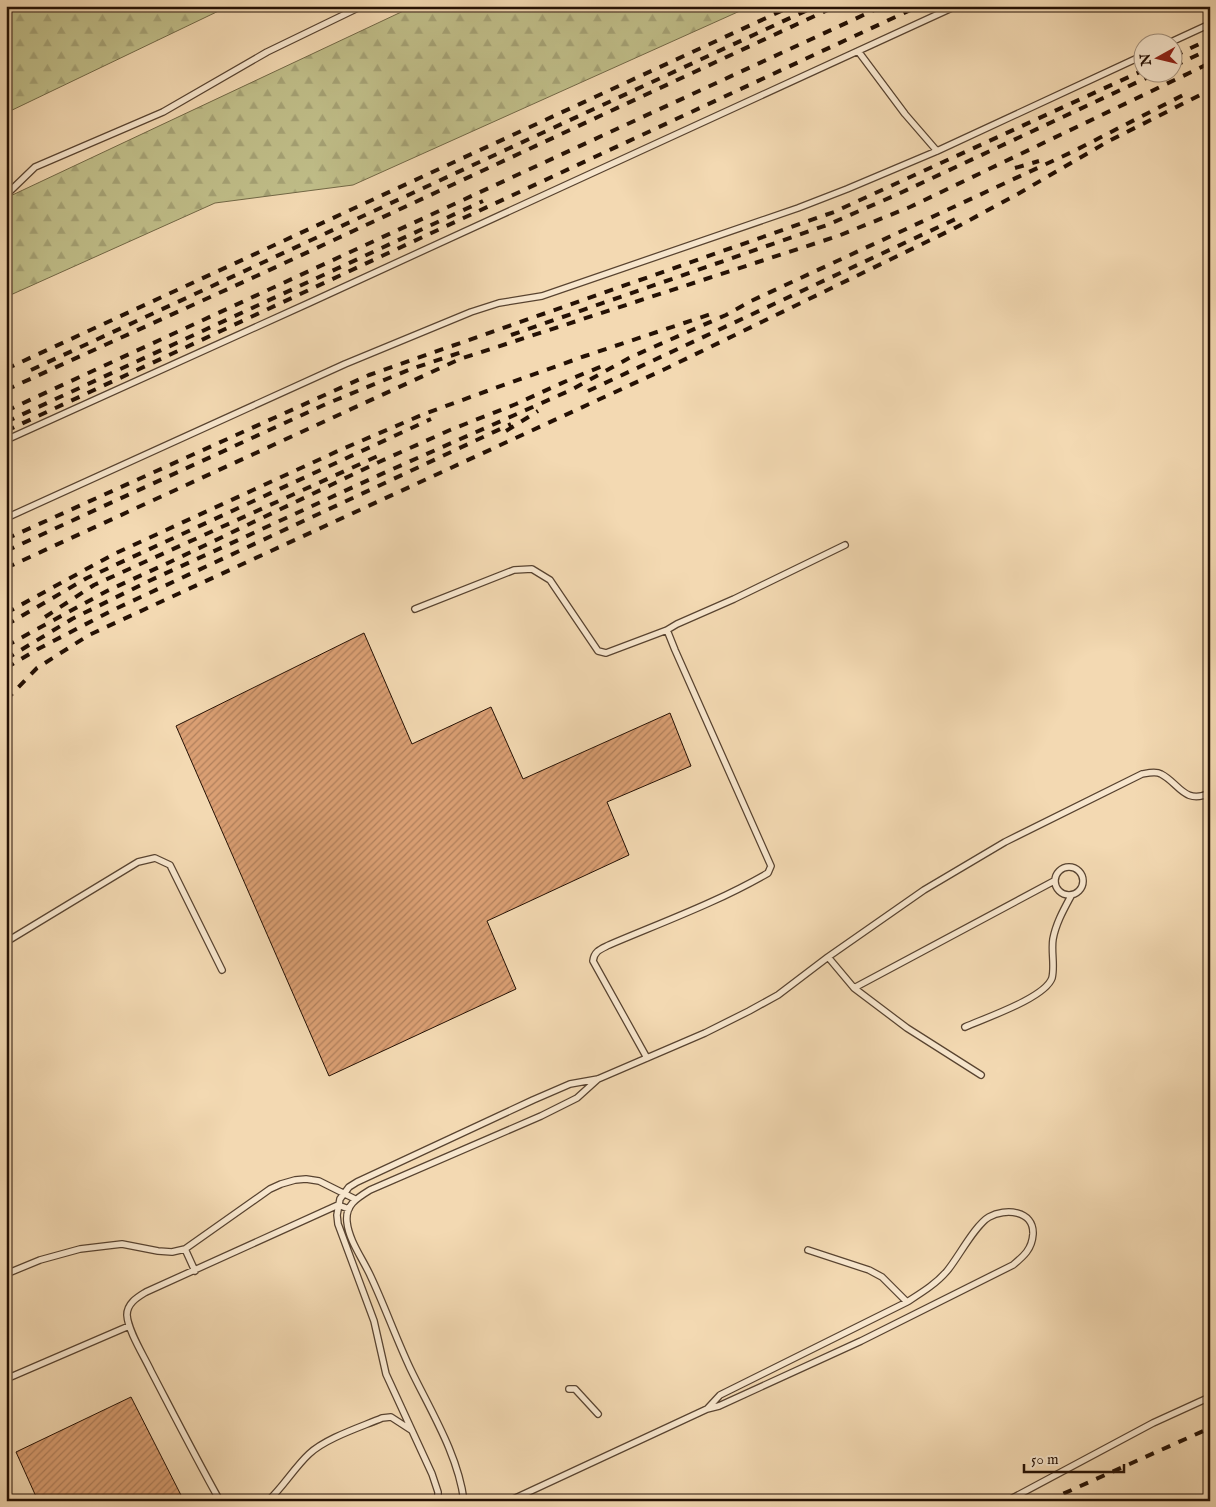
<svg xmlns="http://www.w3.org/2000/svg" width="1216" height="1507" font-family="'IM FELL English',serif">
<defs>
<pattern id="forest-firs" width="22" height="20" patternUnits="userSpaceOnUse" patternTransform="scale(1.25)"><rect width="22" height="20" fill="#c0be89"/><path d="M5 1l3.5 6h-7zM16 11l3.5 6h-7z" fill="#a5a275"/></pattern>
<pattern id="building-hatch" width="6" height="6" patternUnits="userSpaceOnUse" patternTransform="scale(1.25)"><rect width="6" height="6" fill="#da9f73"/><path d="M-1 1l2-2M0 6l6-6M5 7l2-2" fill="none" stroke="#b1805c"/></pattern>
</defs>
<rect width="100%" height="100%" fill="#f3d9b2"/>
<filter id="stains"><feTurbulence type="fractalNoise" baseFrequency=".004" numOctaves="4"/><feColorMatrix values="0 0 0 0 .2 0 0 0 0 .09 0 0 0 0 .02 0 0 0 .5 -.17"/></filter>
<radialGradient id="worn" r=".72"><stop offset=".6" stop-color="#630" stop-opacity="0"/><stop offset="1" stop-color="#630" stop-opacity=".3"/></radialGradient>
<path fill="url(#forest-firs)" stroke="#726846" d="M 6,6 L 229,6 L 6,113 Z
M 414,6 L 751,6 L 353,185 L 215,203 L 6,297 L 6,198 Z"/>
<path fill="url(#building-hatch)" stroke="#251104" d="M 364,633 L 412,744 L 491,707 L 523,779 L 670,713 L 691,766 L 607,802 L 629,855 L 487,921 L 516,989 L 329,1076 L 176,726 Z
M 131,1397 L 184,1501 L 38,1501 L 16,1452 Z"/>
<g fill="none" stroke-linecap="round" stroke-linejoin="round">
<g stroke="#584330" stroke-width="8">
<path id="service" d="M 1171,42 L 1210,24
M 858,51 L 905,114 L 937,151
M 6,195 L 35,167 L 163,112 L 267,52 L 362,6
M 6,440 L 309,303 L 956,6
M 6,518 L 345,364 L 471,312 L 499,303 L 542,296 L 798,208 L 847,189 L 937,151 L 1144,55
M 415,609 L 514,570 L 532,569 L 550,580 L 598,651 L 606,653 L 667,630
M1055 881a14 14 0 1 1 28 0a14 14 0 1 1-28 0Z
M 6,942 L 138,862 L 155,858 L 170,865 L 222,970
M 828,957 L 854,988 L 1054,881
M 854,988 L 907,1028 L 981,1075
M 965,1027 C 985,1018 1045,998 1052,978 C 1055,966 1051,951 1053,939 C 1056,923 1064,909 1071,896
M 647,1058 L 593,961 C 594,951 601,949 609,945 C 663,922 718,902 768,873 L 771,866 L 675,650 L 667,630 L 677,624 L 734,599 L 845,545
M 185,1249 L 195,1271
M 808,1250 L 869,1270 L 882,1277 L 907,1302
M 6,1274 L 40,1260 L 80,1249 L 122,1244 L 158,1251 L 172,1252 L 185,1249 L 270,1189 L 281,1184 L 295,1180 L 306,1179 L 319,1181 L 355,1199
M 6,1379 L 129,1326
M 569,1389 L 575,1389 L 598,1414
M 220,1501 C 196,1458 174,1415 151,1371 C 144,1356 128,1331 127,1315 C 127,1303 138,1297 146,1292 L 338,1205 L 349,1209
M 268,1501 C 284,1486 294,1468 309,1454 C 326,1438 361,1427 382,1418 L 391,1417 L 411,1430
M 438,1501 L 438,1492 L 432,1474 L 386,1374 L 374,1321 L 338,1224 L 337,1215 L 340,1199 L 349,1187 L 357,1182 L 533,1100 L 570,1084 L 598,1079 L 705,1033 L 749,1011 L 778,995 L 828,957 L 924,890 L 1005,842 L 1142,774 C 1148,773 1156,771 1161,774 C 1179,783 1184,805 1210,793
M 464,1501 C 458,1454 430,1410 410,1368 C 396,1338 385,1307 371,1277 C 363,1259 349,1241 347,1222 C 345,1205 357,1198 370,1190 L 541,1116 L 577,1098 L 598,1079
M 509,1501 L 707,1409 L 719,1406 L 861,1341 L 1013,1265 C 1024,1256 1032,1249 1033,1234 C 1034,1210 1005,1208 989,1217 C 975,1225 958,1258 947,1271 C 936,1284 921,1293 907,1302 L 720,1395 L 707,1409
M 1007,1501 L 1153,1423 L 1210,1397"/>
</g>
<use href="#service" stroke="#f7e6cd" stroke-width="5.5"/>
<path stroke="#251104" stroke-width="4" stroke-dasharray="9 9" stroke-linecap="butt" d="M 1174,56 L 1210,39
M 1174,66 L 1210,49
M 1015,168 L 1039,161
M 511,335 L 827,225 L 896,195 L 1159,72
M 6,369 L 792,6
M 31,370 L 816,6
M 6,390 L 263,273 L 836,6
M 588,391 L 960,217
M 6,411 L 883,6
M 6,422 L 483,201
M 6,431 L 919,6
M 506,431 L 538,411
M 6,539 L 369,375 L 834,212 L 1144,70
M 6,551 L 326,404 L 411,369 L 462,352
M 6,568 L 460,359 L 838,236 L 910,207 L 1210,63
M 6,613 L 114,554 L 340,450 L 424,414 L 487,391 L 585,356 L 717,312
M 45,617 L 94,585 L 380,455
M 6,625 L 87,578 L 431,419
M 6,646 L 107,591 L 170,562 L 379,462 L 450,430 L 516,404 L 573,378 L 605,365
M 6,659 L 72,619 L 149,581 L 386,472 L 571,390 L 631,357 L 726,315 L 751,301 L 1072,152 L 1189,92
M 6,668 L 38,649 L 113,610 L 511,424
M 6,700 L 37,668 L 89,635 L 665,369 L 953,229 L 1016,195 L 1107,142 L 1210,90
M 1047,1501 L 1210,1428"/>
</g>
<rect width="1216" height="1507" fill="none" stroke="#f3d9b2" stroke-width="25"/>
<rect x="8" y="8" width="1201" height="1492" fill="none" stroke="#251104" stroke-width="2.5"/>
<rect x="12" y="12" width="1191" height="1482" fill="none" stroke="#251104"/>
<g transform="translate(1158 58) rotate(262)"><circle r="24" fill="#f7e6cd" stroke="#a3917d"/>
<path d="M0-4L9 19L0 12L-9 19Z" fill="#8f2418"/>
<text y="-8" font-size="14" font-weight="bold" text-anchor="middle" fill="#251104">N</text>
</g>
<path d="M1024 1464v8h100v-8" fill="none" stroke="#251104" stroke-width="2.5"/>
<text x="1031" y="1464" font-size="15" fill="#251104" stroke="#f7e6cd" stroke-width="4" paint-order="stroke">50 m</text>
<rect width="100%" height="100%" filter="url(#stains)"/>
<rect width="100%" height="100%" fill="url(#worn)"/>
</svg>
